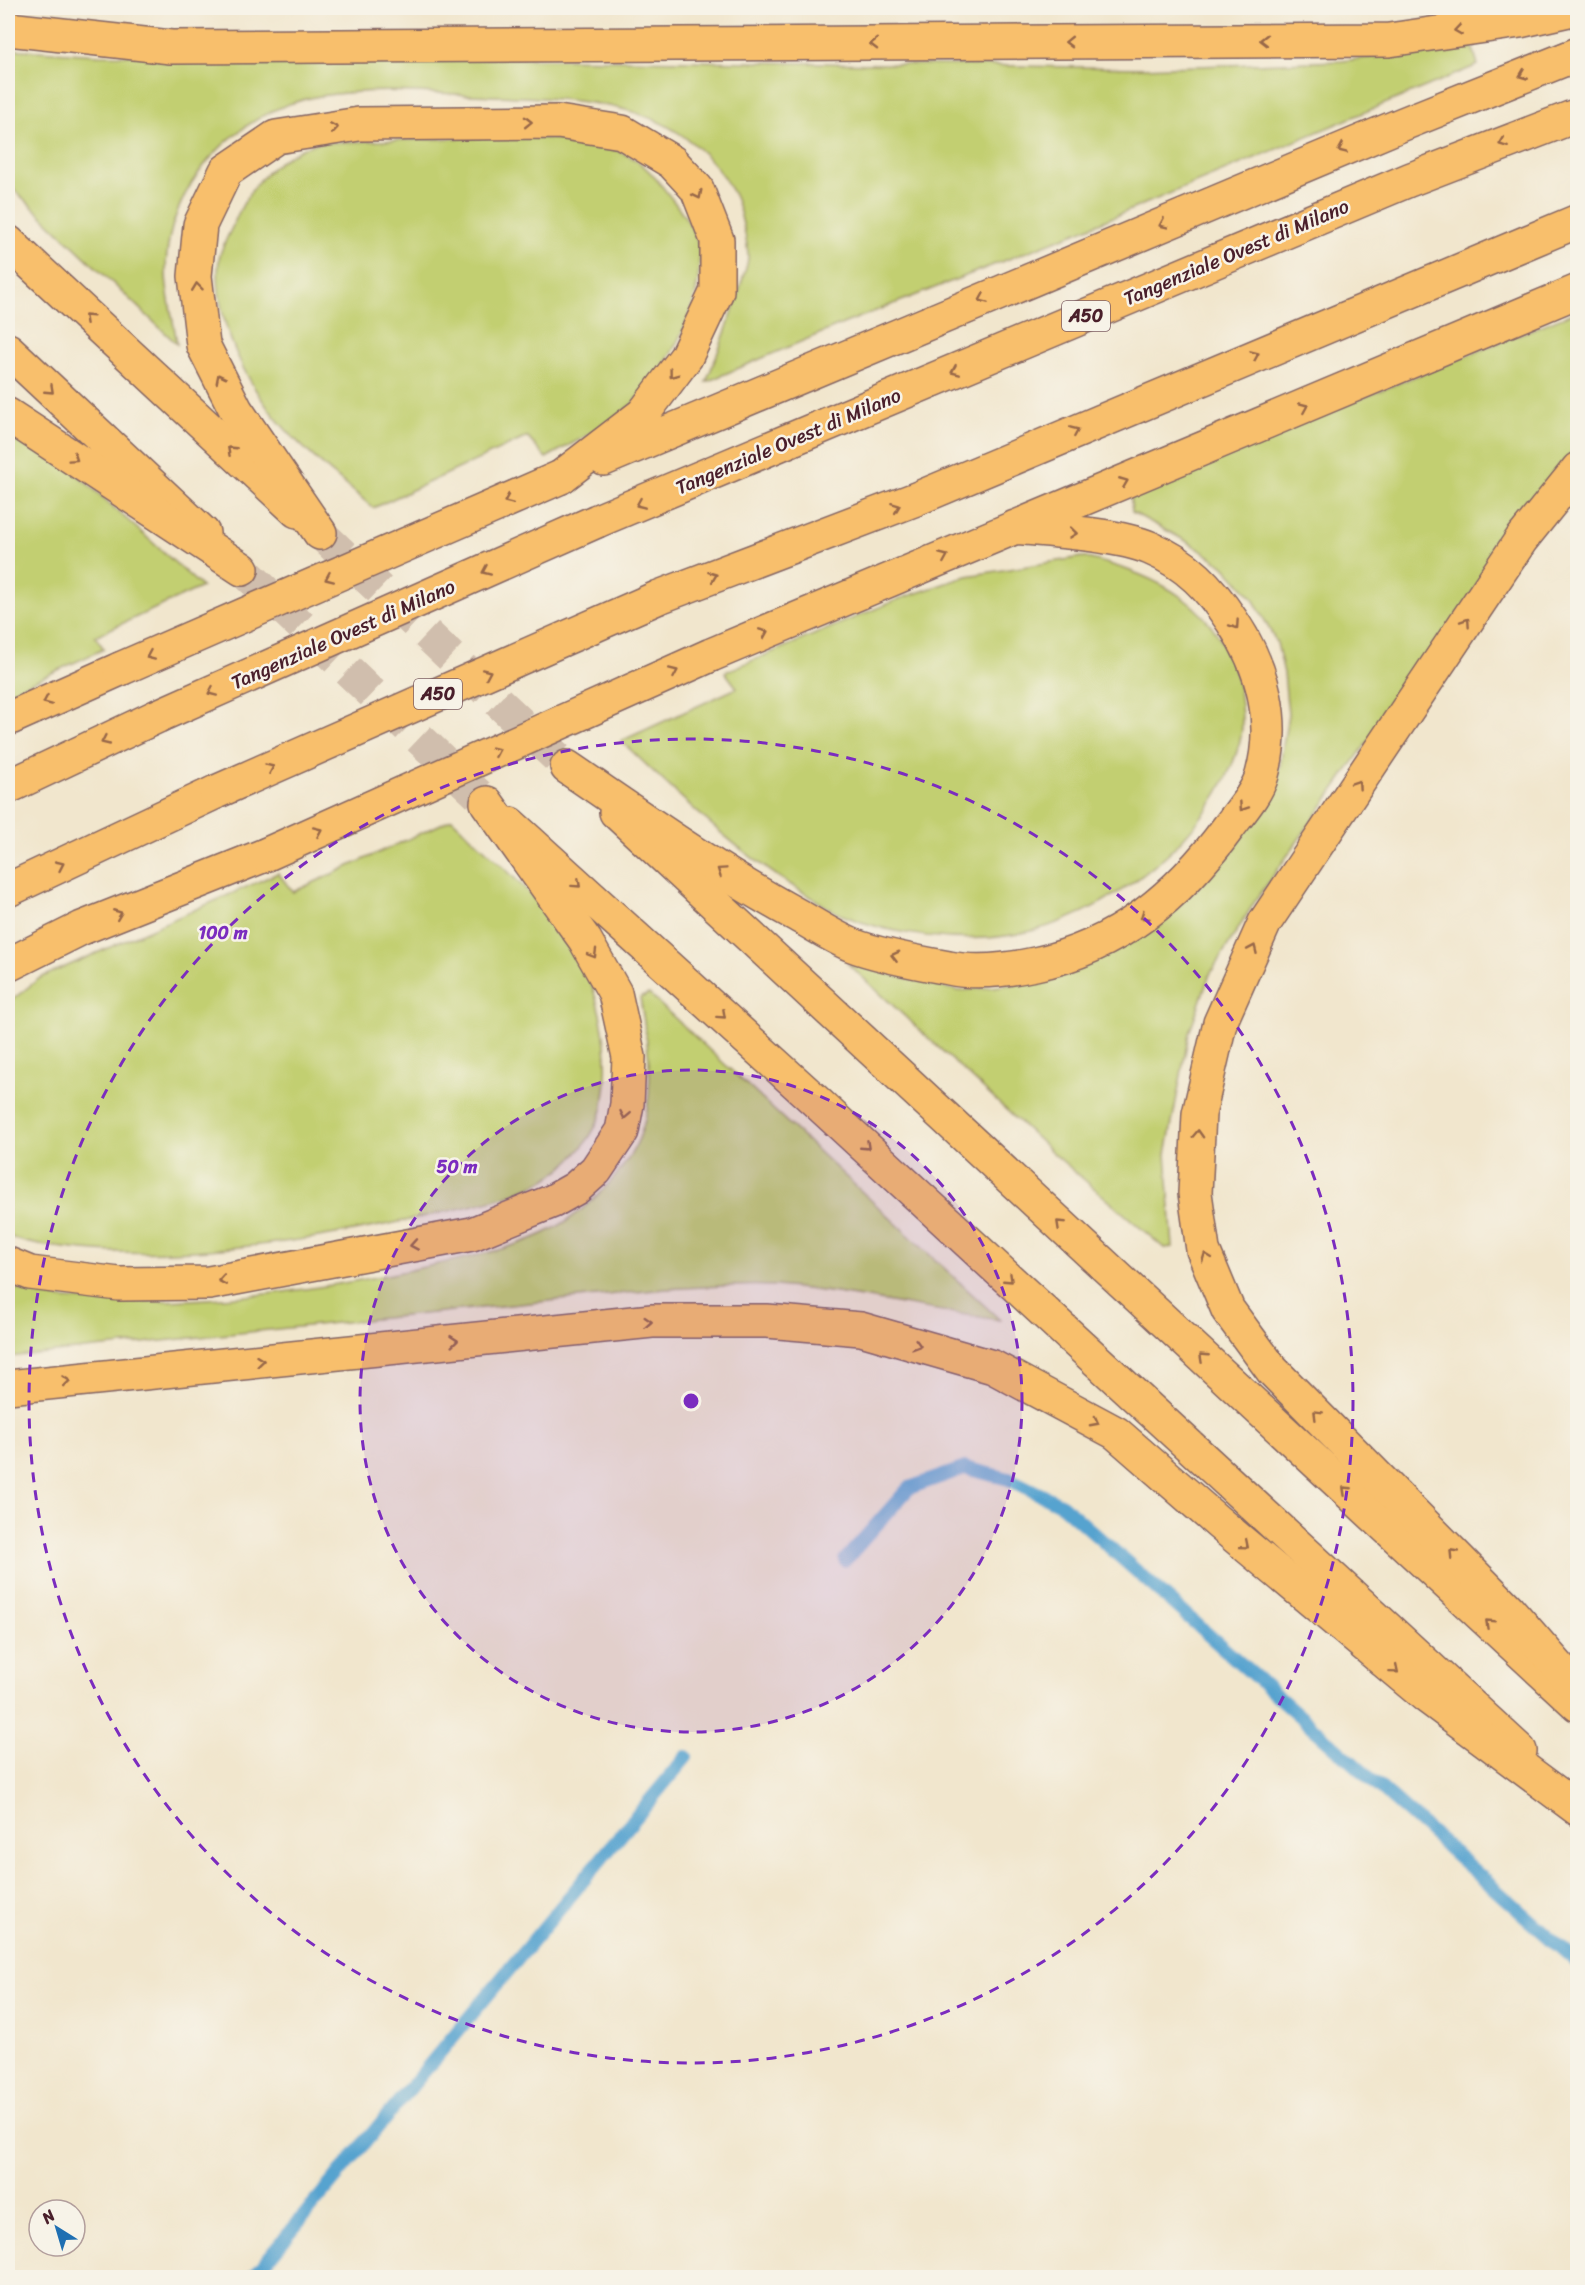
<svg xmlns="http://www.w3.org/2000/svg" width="1585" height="2285" font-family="Sriracha,sans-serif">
<rect width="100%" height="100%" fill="#f7f3e8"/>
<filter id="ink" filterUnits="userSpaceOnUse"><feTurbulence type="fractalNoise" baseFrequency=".0167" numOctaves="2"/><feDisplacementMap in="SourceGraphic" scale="12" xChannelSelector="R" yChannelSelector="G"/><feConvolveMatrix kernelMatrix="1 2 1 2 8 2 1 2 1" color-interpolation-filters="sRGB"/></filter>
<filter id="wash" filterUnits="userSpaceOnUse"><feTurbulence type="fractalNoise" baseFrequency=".008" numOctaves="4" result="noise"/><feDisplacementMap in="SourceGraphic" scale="24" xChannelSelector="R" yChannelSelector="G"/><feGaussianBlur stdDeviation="1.35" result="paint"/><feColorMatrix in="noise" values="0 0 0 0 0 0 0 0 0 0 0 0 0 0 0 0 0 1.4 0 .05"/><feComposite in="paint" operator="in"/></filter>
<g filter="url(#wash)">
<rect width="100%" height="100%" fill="#f1e6cd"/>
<path fill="#c2cf71" stroke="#86774e" stroke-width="1.5" d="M 1472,45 L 1478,65 L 1075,233 L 845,323 L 706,382 C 720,348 732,316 742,281 C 744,273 748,265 748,257 C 748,243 740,207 734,195 C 681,92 570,100 471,95 C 420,92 371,88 320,96 C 236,110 165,186 166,272 C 166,295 174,321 177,344 L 8,184 L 8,49 L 98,55 L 359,56 L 1142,68 L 1342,61 Z
M 520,136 C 554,140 596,139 627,155 C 648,165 661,185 675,203 C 685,216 698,234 699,251 C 703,305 671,364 634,402 C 610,426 575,441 546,458 L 527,437 L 373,508 C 345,483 314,460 288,432 C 248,389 212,320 219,259 C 221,247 230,233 235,221 C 251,183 277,156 317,143 Z
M 1577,311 L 1577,445 L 1254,903 L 1210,974 L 1189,1033 L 1166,1154 L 1173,1247 L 1164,1248 L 1053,1153 L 848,964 L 959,991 L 1017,984 L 1190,895 L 1231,853 L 1253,819 L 1280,766 L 1288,714 L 1284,673 L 1277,643 L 1252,597 L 1223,565 L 1188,542 L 1132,512 L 1130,492 Z
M 8,433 L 60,459 L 202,587 L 95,636 L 104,649 L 8,693 Z
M 1082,557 C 1158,574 1223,606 1239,689 C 1241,704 1244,726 1240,741 C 1216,835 1106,920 1012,935 C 960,944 891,935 842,915 C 830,910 818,901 806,894 C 736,853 680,796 621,741 L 737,688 L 725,672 L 899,599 L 967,576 Z
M 452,819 C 490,855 531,890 563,932 C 599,979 613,1049 603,1106 C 597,1135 571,1164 546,1179 C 521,1194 491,1201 462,1208 C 412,1220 363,1230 312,1238 C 230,1250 147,1258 65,1248 C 45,1246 26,1244 8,1236 L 8,1003 L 40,978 L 278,873 L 293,892 Z
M 649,994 L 1000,1320 C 925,1310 851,1292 776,1286 C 739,1284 702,1287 665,1289 L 8,1357 L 8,1287 C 23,1290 40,1296 56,1298 C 72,1300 89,1300 106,1300 C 217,1305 330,1289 438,1264 C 478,1255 518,1248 555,1228 C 586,1211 627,1170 640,1136 C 657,1091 648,1044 640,998 Z"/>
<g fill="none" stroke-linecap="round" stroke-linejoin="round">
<path stroke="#57a3cf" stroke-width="14" d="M 845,1560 L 909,1488 L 965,1468 L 1009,1479 L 1062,1505 L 1578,1963
M 252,2278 L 686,1757"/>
</g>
</g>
<g filter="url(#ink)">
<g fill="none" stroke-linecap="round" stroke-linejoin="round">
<path stroke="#d0bead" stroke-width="33" stroke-dasharray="33 16" stroke-linecap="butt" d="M 320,533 L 567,767
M 242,569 L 487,803"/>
<g stroke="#846564" stroke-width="36">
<path id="trunk" d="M 8,242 L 297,511
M 8,350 L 203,533
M 616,812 L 1578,1705
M 510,824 L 808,1094 L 1520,1751"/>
</g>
<g stroke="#846564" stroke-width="36">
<path id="motorway" d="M 8,29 L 171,47 L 1389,40 L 1520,21 L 1578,8
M 8,415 L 242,569
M 604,459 L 1403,124 L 1578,54
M 1578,469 L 1521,540 L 1265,922 L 1220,1023 L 1199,1114 L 1195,1193 L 1203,1250 L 1228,1310 L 1272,1370 L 1509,1610 L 1578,1689
M 597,521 L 1409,180 L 1578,115
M 320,533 L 236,410 L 203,345 L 195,276 L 200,225 L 226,171 L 276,137 L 359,124 L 558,122 L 622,132 L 672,162 L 697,189 L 717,240 L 717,291 L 686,357 L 643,414 L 561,477
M 659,597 L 916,499 L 1578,221
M 711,655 L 1578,291
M 8,719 L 120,669
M 567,767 C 642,818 716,871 797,915 C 815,925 833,937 852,945 C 877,955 921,963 949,968 C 977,974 1007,970 1035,964 C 1118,947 1179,895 1228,828 C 1240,812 1257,793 1262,775 C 1277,721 1263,667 1232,621 C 1210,588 1188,564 1150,548 C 1116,534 1053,531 1015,527
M 8,787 L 158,716
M 8,890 L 216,792
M 8,965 L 82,928 L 265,855
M 8,1264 L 30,1273 L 119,1284 L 209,1283 L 472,1234 L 553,1201 L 576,1188 L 596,1170 L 622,1131 L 627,1104 L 629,1057 L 615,993 L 585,940 L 487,803
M 8,1387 L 652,1321 L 767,1321 L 861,1329 L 993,1367 L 1116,1433 L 1219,1523 L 1426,1696 L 1578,1809"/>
</g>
<use href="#trunk" stroke="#f8bf6c" stroke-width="33"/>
<use href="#motorway" stroke="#f8bf6c" stroke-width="33"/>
<g stroke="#846564" stroke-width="36" stroke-linecap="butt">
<path id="motorway-bridge" d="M 120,669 L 561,477
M 158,716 L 597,521
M 216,792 L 659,597
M 265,855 L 711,655"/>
</g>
<use href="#motorway-bridge" stroke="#f8bf6c" stroke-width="33"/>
</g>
<defs><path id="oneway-chevron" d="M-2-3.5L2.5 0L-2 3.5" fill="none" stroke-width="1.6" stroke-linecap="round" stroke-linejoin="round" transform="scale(1.5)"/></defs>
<g stroke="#986748">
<use href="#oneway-chevron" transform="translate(1458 30) rotate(172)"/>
<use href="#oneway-chevron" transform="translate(1264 40) rotate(180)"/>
<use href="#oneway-chevron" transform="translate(1069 42) rotate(179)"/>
<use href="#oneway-chevron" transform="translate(874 44) rotate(179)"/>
<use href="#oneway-chevron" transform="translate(1523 75) rotate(158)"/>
<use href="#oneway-chevron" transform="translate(528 122) rotate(-1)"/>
<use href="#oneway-chevron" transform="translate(334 128) rotate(-9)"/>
<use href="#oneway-chevron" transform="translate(1503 143) rotate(159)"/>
<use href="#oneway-chevron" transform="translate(1342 149) rotate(157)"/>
<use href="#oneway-chevron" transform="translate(698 195) rotate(63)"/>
<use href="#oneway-chevron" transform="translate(1163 224) rotate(157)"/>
<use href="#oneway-chevron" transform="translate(197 287) rotate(-97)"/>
<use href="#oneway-chevron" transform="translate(983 299) rotate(157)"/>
<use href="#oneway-chevron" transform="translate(88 318) rotate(-137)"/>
<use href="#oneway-chevron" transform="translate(1255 355) rotate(-23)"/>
<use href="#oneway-chevron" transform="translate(955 371) rotate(157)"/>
<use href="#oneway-chevron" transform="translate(673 374) rotate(127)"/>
<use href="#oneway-chevron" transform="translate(220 378) rotate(-117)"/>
<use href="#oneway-chevron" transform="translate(50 390) rotate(43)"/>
<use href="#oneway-chevron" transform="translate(1304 407) rotate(-23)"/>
<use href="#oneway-chevron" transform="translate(1075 431) rotate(-23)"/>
<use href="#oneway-chevron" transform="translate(231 450) rotate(-137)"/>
<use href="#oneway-chevron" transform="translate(74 458) rotate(34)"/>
<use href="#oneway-chevron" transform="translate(1124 482) rotate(-22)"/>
<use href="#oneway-chevron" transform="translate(508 500) rotate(156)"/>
<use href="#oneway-chevron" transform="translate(640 504) rotate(157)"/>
<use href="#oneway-chevron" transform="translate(896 507) rotate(-21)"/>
<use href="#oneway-chevron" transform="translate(1073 533) rotate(6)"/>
<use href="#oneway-chevron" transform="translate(944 557) rotate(-23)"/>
<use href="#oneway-chevron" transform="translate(486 571) rotate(156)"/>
<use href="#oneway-chevron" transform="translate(713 576) rotate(-21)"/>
<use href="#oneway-chevron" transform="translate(329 578) rotate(156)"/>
<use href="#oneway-chevron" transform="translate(1466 622) rotate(-56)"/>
<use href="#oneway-chevron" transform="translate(1235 625) rotate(56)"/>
<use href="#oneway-chevron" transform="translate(764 633) rotate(-23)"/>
<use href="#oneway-chevron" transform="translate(150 656) rotate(156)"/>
<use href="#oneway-chevron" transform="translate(674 672) rotate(-24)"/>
<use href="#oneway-chevron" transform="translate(487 673) rotate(-24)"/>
<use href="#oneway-chevron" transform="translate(212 692) rotate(156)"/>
<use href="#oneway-chevron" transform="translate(47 701) rotate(156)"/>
<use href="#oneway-chevron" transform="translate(105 741) rotate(155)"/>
<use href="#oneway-chevron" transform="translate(496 751) rotate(-24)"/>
<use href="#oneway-chevron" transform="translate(270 768) rotate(-24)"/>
<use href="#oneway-chevron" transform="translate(1357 784) rotate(-56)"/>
<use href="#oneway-chevron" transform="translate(1243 807) rotate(124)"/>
<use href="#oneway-chevron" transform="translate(318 831) rotate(-24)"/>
<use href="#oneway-chevron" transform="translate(60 865) rotate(-25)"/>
<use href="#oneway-chevron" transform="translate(721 871) rotate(-146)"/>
<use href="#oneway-chevron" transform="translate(577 884) rotate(42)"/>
<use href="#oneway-chevron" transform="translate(118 914) rotate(-22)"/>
<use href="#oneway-chevron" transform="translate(1144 916) rotate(145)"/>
<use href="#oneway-chevron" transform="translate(1253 949) rotate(-66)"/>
<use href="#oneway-chevron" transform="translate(593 954) rotate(60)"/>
<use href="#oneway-chevron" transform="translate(895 956) rotate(-166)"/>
<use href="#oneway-chevron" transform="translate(722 1015) rotate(42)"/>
<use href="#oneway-chevron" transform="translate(625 1115) rotate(101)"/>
<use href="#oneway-chevron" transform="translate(1198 1134) rotate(-88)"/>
<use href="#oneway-chevron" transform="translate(866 1146) rotate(43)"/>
<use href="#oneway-chevron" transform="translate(1060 1224) rotate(-137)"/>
<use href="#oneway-chevron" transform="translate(414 1245) rotate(170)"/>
<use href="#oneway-chevron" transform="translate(1206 1257) rotate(-111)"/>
<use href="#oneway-chevron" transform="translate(1009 1279) rotate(43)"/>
<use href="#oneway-chevron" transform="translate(222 1280) rotate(170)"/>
<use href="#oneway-chevron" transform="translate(648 1322) rotate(-4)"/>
<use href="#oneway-chevron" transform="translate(454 1341) rotate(-6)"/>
<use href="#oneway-chevron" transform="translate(917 1345) rotate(16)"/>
<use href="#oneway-chevron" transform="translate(1203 1357) rotate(-137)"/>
<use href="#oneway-chevron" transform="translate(260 1361) rotate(-6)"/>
<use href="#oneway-chevron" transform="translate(66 1381) rotate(-6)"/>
<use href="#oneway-chevron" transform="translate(1317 1414) rotate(-135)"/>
<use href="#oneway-chevron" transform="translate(1095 1422) rotate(28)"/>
<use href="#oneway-chevron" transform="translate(1346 1490) rotate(-137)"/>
<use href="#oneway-chevron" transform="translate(1245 1545) rotate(40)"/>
<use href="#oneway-chevron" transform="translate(1453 1553) rotate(-134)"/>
<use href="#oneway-chevron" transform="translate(1489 1623) rotate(-137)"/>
<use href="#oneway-chevron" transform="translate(1395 1670) rotate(40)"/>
</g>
</g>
<circle cx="691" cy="1401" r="331" fill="#7b2cbf" fill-opacity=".12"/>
<g fill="none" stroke="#7b2cbf" stroke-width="3" stroke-dasharray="10 8">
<circle cx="691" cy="1401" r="331"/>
<circle cx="691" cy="1401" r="662"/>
</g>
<g text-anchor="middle" stroke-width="5" stroke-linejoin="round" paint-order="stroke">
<g fill="#f7f3e8" stroke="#7e5f64" stroke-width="1.5">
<rect x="1062" y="301" width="48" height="30" rx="4.5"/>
<rect x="414" y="679" width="48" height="30" rx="4.5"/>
</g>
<g font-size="18" font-weight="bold" fill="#4a1f2b">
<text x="1086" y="322">A50</text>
<text x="438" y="700">A50</text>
</g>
<g font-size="20" fill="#4a1f2b" stroke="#f7f3e8">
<text transform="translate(1236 252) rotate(-23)" y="7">Tangenziale Ovest di Milano</text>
<text transform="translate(788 441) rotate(-23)" y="7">Tangenziale Ovest di Milano</text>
<text transform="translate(343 634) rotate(-24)" y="7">Tangenziale Ovest di Milano</text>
</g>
</g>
<circle cx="691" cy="1401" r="9" fill="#7b2cbf" stroke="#f7f3e8" stroke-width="3"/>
<g font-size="18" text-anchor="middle" font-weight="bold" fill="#7b2cbf" stroke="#f7f3e8" stroke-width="5" stroke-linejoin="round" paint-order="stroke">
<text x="223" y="939">100 m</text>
<text x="457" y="1173">50 m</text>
</g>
<rect width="1585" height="2285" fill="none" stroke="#f7f3e8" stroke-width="30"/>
<g transform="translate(57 2228) rotate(323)"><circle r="28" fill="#f7f3e8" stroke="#b29e9c" stroke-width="1.5"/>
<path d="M0-4.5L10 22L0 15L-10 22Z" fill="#1f6fb2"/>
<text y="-9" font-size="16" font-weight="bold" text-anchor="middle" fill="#4a1f2b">N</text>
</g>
</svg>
